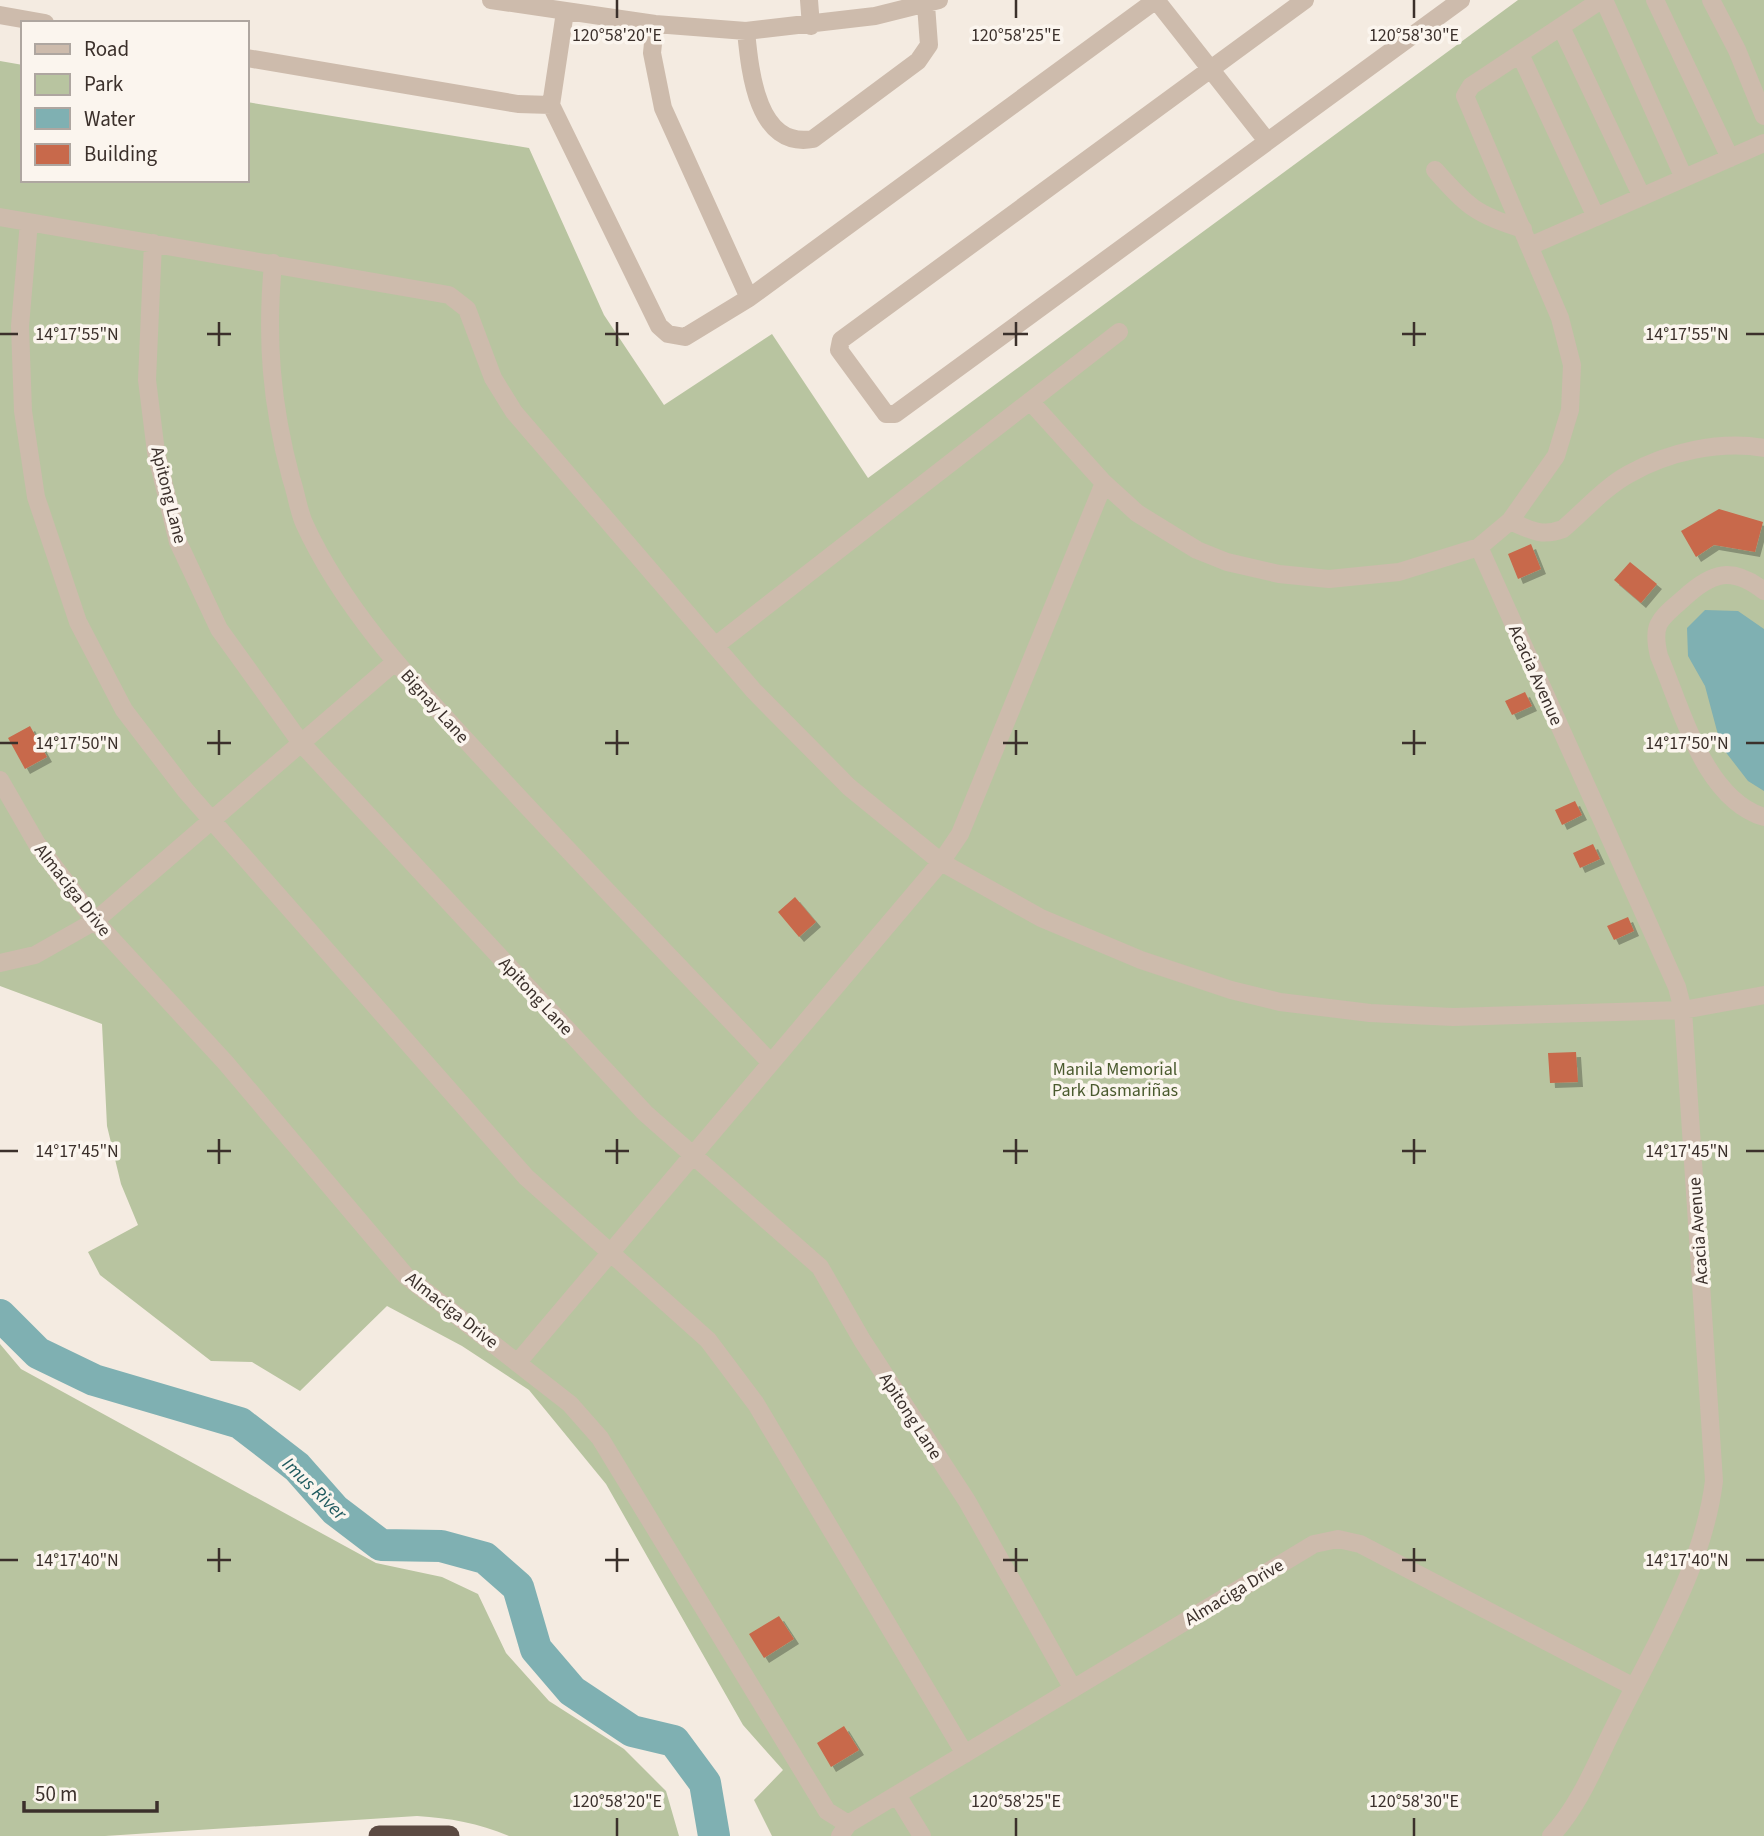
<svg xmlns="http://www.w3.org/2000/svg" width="1764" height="1836" font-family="'Source Sans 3',sans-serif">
<defs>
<filter id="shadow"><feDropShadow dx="5" dy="5" stdDeviation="0" flood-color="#0004"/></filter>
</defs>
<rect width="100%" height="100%" fill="#f4ebe1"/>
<path fill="#b8c4a0" d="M 1518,0 L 1764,0 L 1764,1836 L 772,1836 L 754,1800 L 783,1770 L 743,1725 L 606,1484 L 529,1390 L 462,1346 L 387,1306 L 300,1391 L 252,1362 L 211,1361 L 100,1275 L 88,1252 L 138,1225 L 121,1184 L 107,1126 L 102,1024 L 0,986 L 0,61 L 23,65 L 23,180 L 247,180 L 247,102 L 529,148 L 604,315 L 664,405 L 772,334 L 868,478 Z
M 0,1344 L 21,1369 L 376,1563 L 442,1577 L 478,1594 L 506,1653 L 549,1701 L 624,1749 L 666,1791 L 679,1836 L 509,1836 C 478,1823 450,1818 417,1816 L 105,1836 L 0,1836 Z"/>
<path fill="#7fb0b2" d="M 1705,610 L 1738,611 L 1764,629 L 1764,791 L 1748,781 L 1721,746 L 1705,686 L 1688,656 L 1687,628 Z"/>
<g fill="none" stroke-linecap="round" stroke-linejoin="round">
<path stroke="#7fb0b2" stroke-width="32" d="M 0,1315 L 38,1353 L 94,1380 L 240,1423 L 297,1467 L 335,1510 L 381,1545 L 441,1546 L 485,1558 L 518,1587 L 536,1649 L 572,1691 L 632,1731 L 674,1741 L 705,1783 L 714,1836"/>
</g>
<path fill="#c8694b" filter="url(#shadow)" d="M 1719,509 L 1763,522 L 1755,552 L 1714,545 L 1696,557 L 1681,531 Z
M 1531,544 L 1541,569 L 1518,579 L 1508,554 Z
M 1630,562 L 1657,584 L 1641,603 L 1614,580 Z
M 1525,692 L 1532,706 L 1512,715 L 1505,701 Z
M 30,726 L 47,757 L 25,769 L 8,738 Z
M 1575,801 L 1582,815 L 1562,825 L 1555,810 Z
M 1593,844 L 1600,859 L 1580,868 L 1573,853 Z
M 795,897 L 816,922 L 799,937 L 778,912 Z
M 1628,917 L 1634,931 L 1614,940 L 1607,926 Z
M 1576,1052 L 1578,1082 L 1550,1083 L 1548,1053 Z
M 779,1616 L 794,1639 L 764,1658 L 749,1634 Z
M 844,1726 L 859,1750 L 831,1767 L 817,1743 Z"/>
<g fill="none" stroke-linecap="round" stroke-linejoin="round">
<path stroke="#cdbbac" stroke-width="18" d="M 491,0 L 655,24 L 746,31 L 875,16 L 939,0
M 809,0 L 811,26
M 1156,0 L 1267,141
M 1305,0 L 841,340 L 839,350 L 886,414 L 895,414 L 1461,0
M 1604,0 L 1684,178
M 1655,0 L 1730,158
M 1711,0 L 1737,50 L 1764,116
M 565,12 L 551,105 L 659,326 L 668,334 L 685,337 L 749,298 L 1156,0
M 0,15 L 45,23
M 655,24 L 652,53 L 663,108 L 749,298
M 1561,27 L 1642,197
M 746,31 C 750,72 757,149 813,139 L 918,61 L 929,45 L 926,5
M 1520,54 L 1596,217
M 247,58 L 518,104 L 551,105
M 1435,170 C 1467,206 1476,215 1523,229
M 0,217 L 449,295 L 467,309 L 493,378 L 514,412 L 754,691 L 849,787 L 941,862 L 1041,918 L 1141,960 L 1231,990 L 1280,1002 L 1370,1013 L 1453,1017 L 1683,1010 L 1764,995
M 29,222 L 20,326 L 23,411 L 36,497 L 78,622 L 124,710 L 186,791 L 526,1177 L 708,1340 L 756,1404 L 965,1754
M 153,243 L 147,380 L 156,452 L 178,542 L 219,629 L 301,743 L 645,1113 L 820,1267 L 862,1340 L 967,1501 L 1073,1689
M 1530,246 L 1764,143
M 273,263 C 266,339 271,403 291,478 C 296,492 298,509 304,523 C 346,615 420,690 487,763 C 580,864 676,963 771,1063
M 1030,401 L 1104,483 L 1137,513 L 1197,550 L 1227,562 L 1279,574 L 1329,579 L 1399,572 L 1479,547 L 1510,521 L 1556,456 L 1570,410 L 1572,365 L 1560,318 L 1465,96 L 1471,86 L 1601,0
M 1510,521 C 1530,530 1542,537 1563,529 C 1584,511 1605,487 1629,474 C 1668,452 1720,440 1764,448
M 1479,547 L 1677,987 L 1683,1010 L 1714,1481 C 1703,1568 1656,1642 1618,1719 C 1598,1758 1581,1804 1551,1836
M 1764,591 C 1732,566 1712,572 1684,598 C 1660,619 1651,623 1659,656 C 1682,709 1704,799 1764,817
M 715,646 L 1119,332
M 0,780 L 37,844 L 95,921 L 225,1062 L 406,1276 L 570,1404 L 600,1438 L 827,1811 L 848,1824
M 0,963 L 35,955 L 95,921 L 395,662
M 518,1362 L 941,862 L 960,834 L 1104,483
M 897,1795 L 922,1836
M 840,1836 L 848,1824 L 1314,1544 L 1338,1539 L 1360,1544 L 1634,1687"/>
<path stroke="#5c4a42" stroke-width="21" d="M 379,1836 L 449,1836"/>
</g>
<path fill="none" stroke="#3b302b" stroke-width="2.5" d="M 617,0 L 617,18M 1016,0 L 1016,18M 1414,0 L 1414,18M 219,322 L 219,346M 617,322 L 617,346M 1016,322 L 1016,346M 1414,322 L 1414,346M 0,334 L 18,334M 207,334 L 231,334M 605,334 L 629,334M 1003,334 L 1028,334M 1402,334 L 1426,334M 1746,334 L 1764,334M 219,730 L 219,755M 617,730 L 617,755M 1016,730 L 1016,755M 1414,730 L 1414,755M 0,743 L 18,743M 207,743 L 231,743M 605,743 L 629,743M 1003,743 L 1028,743M 1402,743 L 1426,743M 1746,743 L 1764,743M 219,1139 L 219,1164M 617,1139 L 617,1164M 1016,1139 L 1016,1164M 1414,1139 L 1414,1164M 0,1151 L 18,1151M 207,1151 L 231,1151M 605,1151 L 629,1151M 1003,1151 L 1028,1151M 1402,1151 L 1426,1151M 1746,1151 L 1764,1151M 219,1548 L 219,1572M 617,1548 L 617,1572M 1016,1548 L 1016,1572M 1414,1548 L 1414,1572M 0,1560 L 18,1560M 207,1560 L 231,1560M 605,1560 L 629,1560M 1003,1560 L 1028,1560M 1402,1560 L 1426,1560M 1746,1560 L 1764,1560M 617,1818 L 617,1836M 1016,1818 L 1016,1836M 1414,1818 L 1414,1836"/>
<g text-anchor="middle" stroke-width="7" stroke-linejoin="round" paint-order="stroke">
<g font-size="18" fill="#3b302b" stroke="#fbf5ee">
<text transform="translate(169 495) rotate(76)" y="6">Apitong Lane</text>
<text transform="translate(1536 675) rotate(66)" y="6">Acacia Avenue</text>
<text transform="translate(435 706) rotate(48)" y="6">Bignay Lane</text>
<text transform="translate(73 890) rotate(52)" y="6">Almaciga Drive</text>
<text transform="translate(536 996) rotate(47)" y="6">Apitong Lane</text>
<text transform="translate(1698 1231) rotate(-94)" y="6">Acacia Avenue</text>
<text transform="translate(452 1310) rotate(38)" y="6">Almaciga Drive</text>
<text transform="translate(911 1416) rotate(57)" y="6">Apitong Lane</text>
<text transform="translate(1234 1592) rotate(-31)" y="6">Almaciga Drive</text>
</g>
<g font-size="18" fill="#4a5a2e" stroke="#fbf5ee">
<text x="1115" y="1075">Manila Memorial<tspan x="1115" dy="21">Park Dasmariñas</tspan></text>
</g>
<g font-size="19" font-style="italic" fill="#1f5a5e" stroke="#fbf5ee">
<text transform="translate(315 1488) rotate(44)" y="7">Imus River</text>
</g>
</g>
<g font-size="18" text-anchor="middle" fill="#3b302b" stroke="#fbf5ee" stroke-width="7" stroke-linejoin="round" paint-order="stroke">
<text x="617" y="41">120°58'20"E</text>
<text x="1016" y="41">120°58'25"E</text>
<text x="1414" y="41">120°58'30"E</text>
<text x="77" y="340">14°17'55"N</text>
<text x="1687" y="340">14°17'55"N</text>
<text x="77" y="749">14°17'50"N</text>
<text x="1687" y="749">14°17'50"N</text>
<text x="77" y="1157">14°17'45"N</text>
<text x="1687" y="1157">14°17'45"N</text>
<text x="77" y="1566">14°17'40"N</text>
<text x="1687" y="1566">14°17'40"N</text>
<text x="617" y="1807">120°58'20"E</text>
<text x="1016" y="1807">120°58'25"E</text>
<text x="1414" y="1807">120°58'30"E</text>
</g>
<rect x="21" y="21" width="228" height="161" fill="#fbf5ee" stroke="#aea6a0" stroke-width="2"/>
<rect x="35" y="44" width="35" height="10" fill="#cdbbac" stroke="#aea6a0" stroke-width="2"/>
<text x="84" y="56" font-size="21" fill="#3b302b">Road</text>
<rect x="35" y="74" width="35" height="21" fill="#b8c4a0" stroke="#aea6a0" stroke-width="2"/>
<text x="84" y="91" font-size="21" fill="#3b302b">Park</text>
<rect x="35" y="108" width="35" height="21" fill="#7fb0b2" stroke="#aea6a0" stroke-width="2"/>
<text x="84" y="126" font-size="21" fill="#3b302b">Water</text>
<rect x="35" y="144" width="35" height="21" fill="#c8694b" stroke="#aea6a0" stroke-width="2"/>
<text x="84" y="161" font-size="21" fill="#3b302b">Building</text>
<path d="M24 1801v10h133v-10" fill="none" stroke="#3b302b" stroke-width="3.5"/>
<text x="35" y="1801" font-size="21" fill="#3b302b" stroke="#fbf5ee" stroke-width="5" paint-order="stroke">50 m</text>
</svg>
